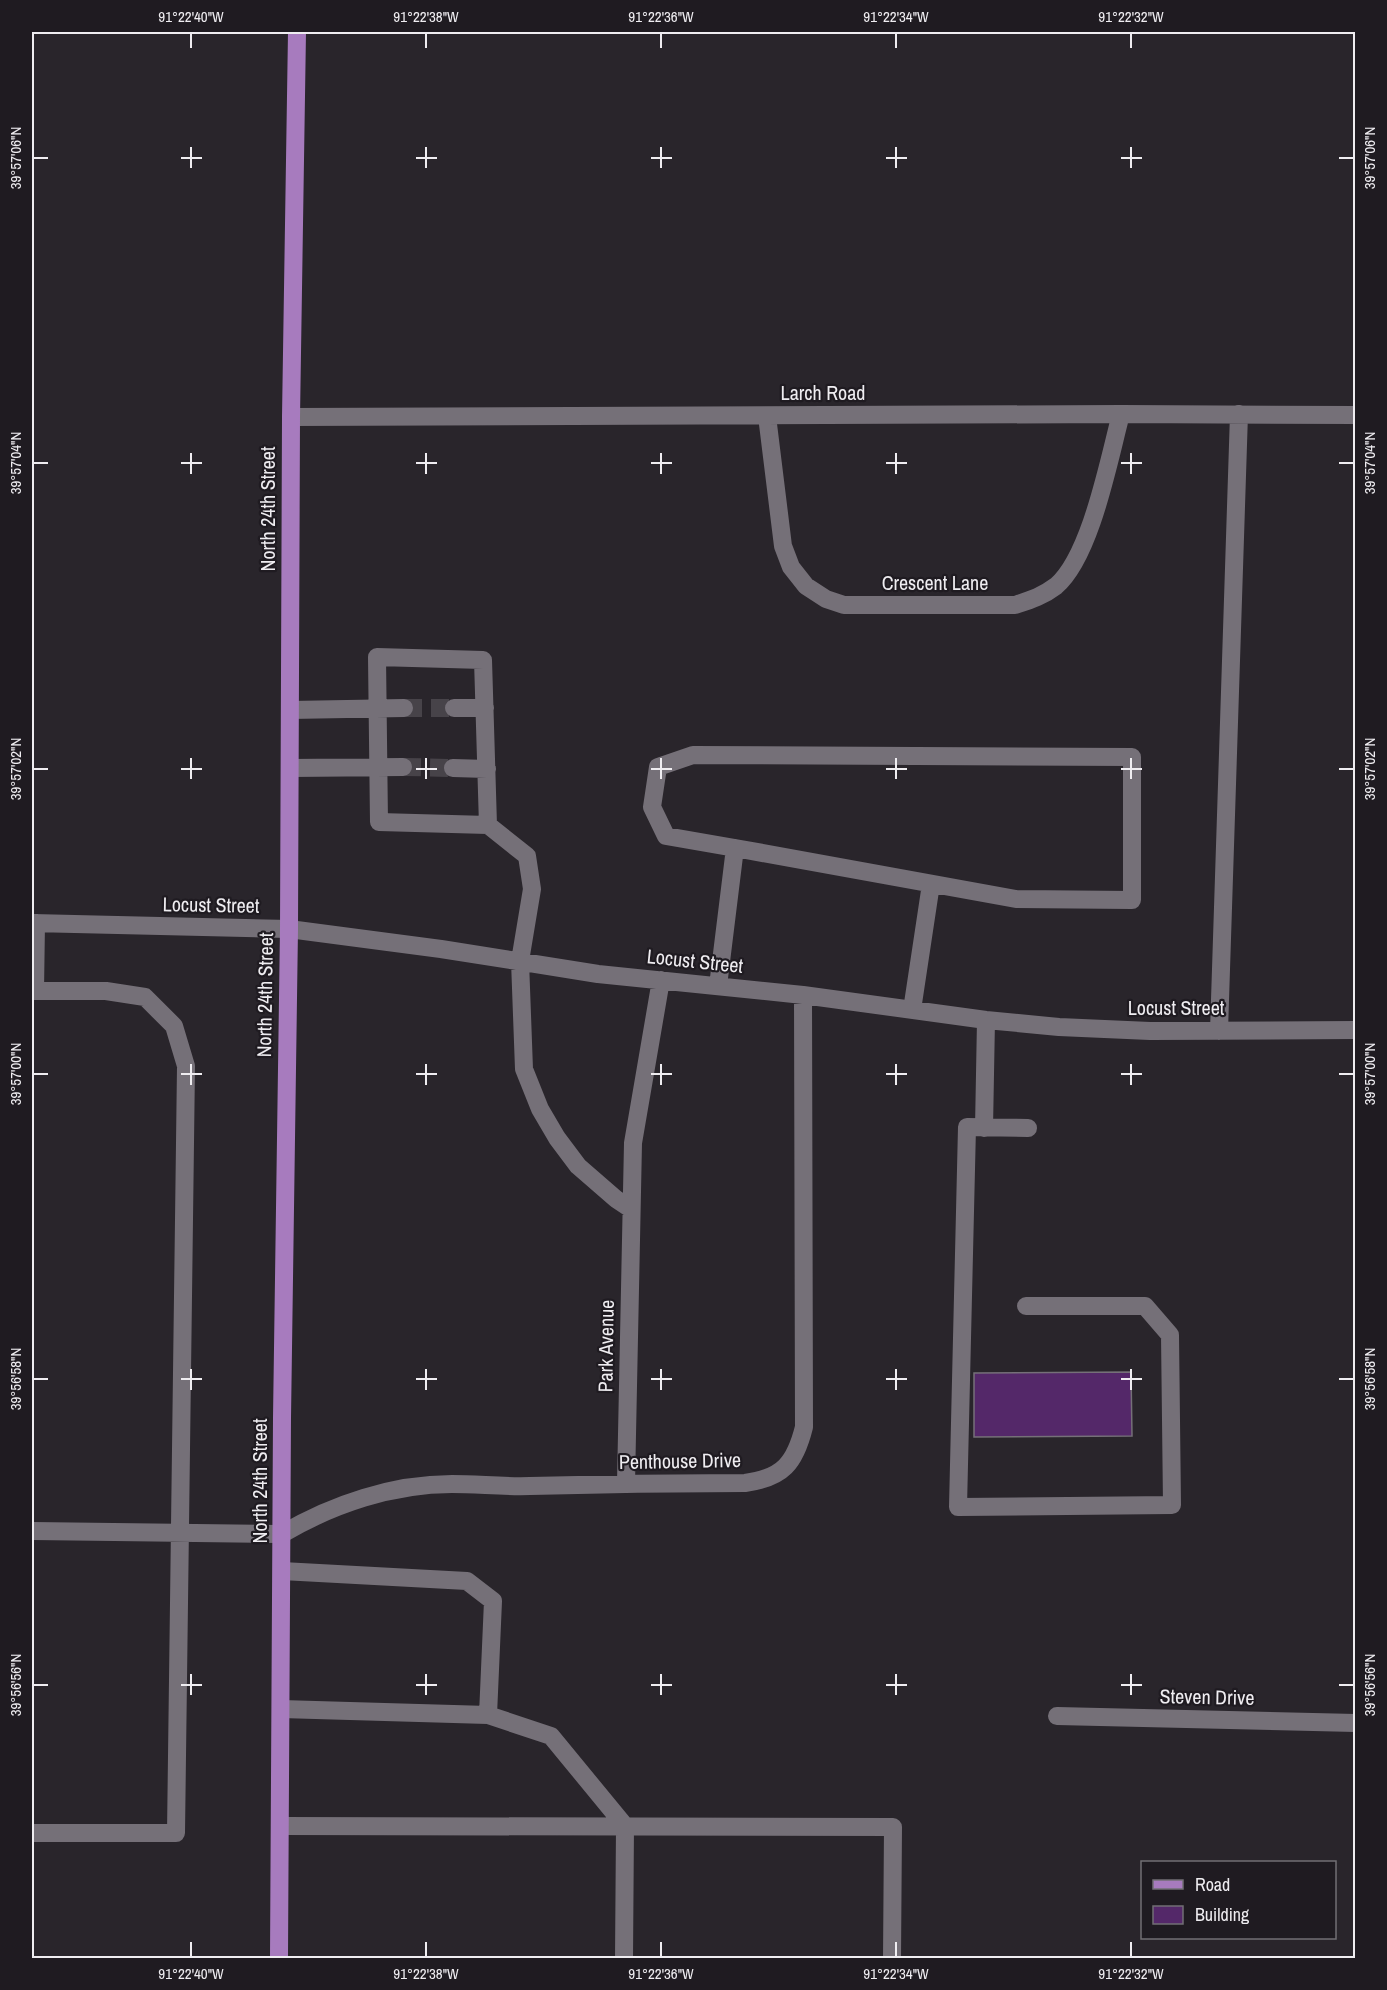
<svg xmlns="http://www.w3.org/2000/svg" width="1387" height="1990" font-family="'Archivo Narrow',sans-serif">
<rect width="100%" height="100%" fill="#29252b"/>
<path fill="#542869" stroke="#757078" stroke-width="1.5" d="M 1131,1372 L 1132,1436 L 974,1437 L 974,1373 Z"/>
<g fill="none" stroke-linecap="round" stroke-linejoin="round">
<path stroke="#474349" stroke-width="18" stroke-dasharray="18 9" stroke-linecap="butt" d="M 404,708 L 454,708
M 403,767 L 453,768"/>
<path stroke="#757078" stroke-width="18" d="M 767,416 L 783,546 L 791,567 L 806,586 L 826,599 L 844,605 L 1015,605 C 1030,600 1043,596 1056,586 C 1091,556 1109,459 1121,414
M 291,417 L 1121,414 L 1356,415
M 454,708 L 485,708
M 290,710 L 404,708
M 290,768 L 403,767
M 453,768 L 487,769
M 488,825 L 379,822 L 377,657 L 483,660 L 488,825 L 527,856 L 532,889 L 520,961 L 524,1069 L 540,1109 L 557,1138 L 578,1166 L 616,1199 L 631,1209
M 32,923 L 289,929 L 441,949 L 598,974 L 803,995 L 986,1020 L 1059,1027 L 1150,1031 L 1356,1030
M 718,986 L 735,848 L 1016,899 L 1132,900 L 1132,757 L 693,755 L 658,767 L 652,807 L 666,836 L 735,848
M 32,991 L 106,991 L 145,997 L 174,1026 L 186,1066 L 176,1833 L 32,1833
M 35,991 L 36,923
M 912,1010 L 931,884
M 1219,1031 L 1239,414
M 984,1128 L 986,1020
M 1026,1306 L 1145,1306 L 1170,1335 L 1172,1505 L 958,1507 L 967,1127 L 1028,1128
M 626,1483 L 633,1143 L 661,980
M 32,1531 L 282,1534 C 333,1504 393,1484 452,1484 C 478,1484 504,1487 530,1486 C 602,1484 673,1483 745,1483 C 783,1478 795,1463 804,1427 L 803,995
M 282,1571 L 467,1581 L 493,1601 L 488,1715
M 281,1709 L 488,1715 L 551,1736 L 625,1826 L 624,1958
M 1057,1716 L 1356,1723
M 280,1826 L 893,1827 L 892,1958"/>
<path stroke="#a77bbe" stroke-width="18" d="M 279,1958 L 282,1418 L 289,929 L 291,417 L 297,32"/>
</g>
<path fill="none" stroke="#efedf1" stroke-width="2" d="M 191,33 L 191,48M 426,33 L 426,48M 661,33 L 661,48M 896,33 L 896,48M 1131,33 L 1131,48M 191,147 L 191,168M 426,147 L 426,168M 661,147 L 661,168M 896,147 L 896,168M 1131,147 L 1131,168M 33,158 L 48,158M 181,158 L 202,158M 416,158 L 437,158M 651,158 L 672,158M 886,158 L 907,158M 1121,158 L 1142,158M 1339,158 L 1354,158M 191,453 L 191,474M 426,453 L 426,474M 661,453 L 661,474M 896,453 L 896,474M 1131,453 L 1131,474M 33,463 L 48,463M 181,463 L 202,463M 416,463 L 437,463M 651,463 L 672,463M 886,463 L 907,463M 1121,463 L 1142,463M 1339,463 L 1354,463M 191,758 L 191,779M 426,758 L 426,779M 661,758 L 661,779M 896,758 L 896,779M 1131,758 L 1131,779M 33,769 L 48,769M 181,769 L 202,769M 416,769 L 437,769M 651,769 L 672,769M 886,769 L 907,769M 1121,769 L 1142,769M 1339,769 L 1354,769M 191,1064 L 191,1085M 426,1064 L 426,1085M 661,1064 L 661,1085M 896,1064 L 896,1085M 1131,1064 L 1131,1085M 33,1074 L 48,1074M 181,1074 L 202,1074M 416,1074 L 437,1074M 651,1074 L 672,1074M 886,1074 L 907,1074M 1121,1074 L 1142,1074M 1339,1074 L 1354,1074M 191,1369 L 191,1390M 426,1369 L 426,1390M 661,1369 L 661,1390M 896,1369 L 896,1390M 1131,1369 L 1131,1390M 33,1379 L 48,1379M 181,1379 L 202,1379M 416,1379 L 437,1379M 651,1379 L 672,1379M 886,1379 L 907,1379M 1121,1379 L 1142,1379M 1339,1379 L 1354,1379M 191,1674 L 191,1695M 426,1674 L 426,1695M 661,1674 L 661,1695M 896,1674 L 896,1695M 1131,1674 L 1131,1695M 33,1685 L 48,1685M 181,1685 L 202,1685M 416,1685 L 437,1685M 651,1685 L 672,1685M 886,1685 L 907,1685M 1121,1685 L 1142,1685M 1339,1685 L 1354,1685M 191,1942 L 191,1957M 426,1942 L 426,1957M 661,1942 L 661,1957M 896,1942 L 896,1957M 1131,1942 L 1131,1957"/>
<g text-anchor="middle" stroke-width="4.5" stroke-linejoin="round" paint-order="stroke">
<g font-size="20" fill="#efedf1" stroke="#1f1b21">
<text x="823" y="400">Larch Road</text>
<text transform="translate(268 509) rotate(-90)" y="7">North 24th Street</text>
<text x="935" y="590">Crescent Lane</text>
<text transform="translate(211 905) rotate(1)" y="7">Locust Street</text>
<text transform="translate(695 961) rotate(6)" y="7">Locust Street</text>
<text transform="translate(265 995) rotate(-89)" y="7">North 24th Street</text>
<text x="1176" y="1015">Locust Street</text>
<text transform="translate(606 1346) rotate(-89)" y="7">Park Avenue</text>
<text transform="translate(680 1461) rotate(-1)" y="7">Penthouse Drive</text>
<text transform="translate(260 1481) rotate(-90)" y="7">North 24th Street</text>
<text transform="translate(1207 1697) rotate(1)" y="7">Steven Drive</text>
</g>
</g>
<rect width="1387" height="1990" fill="none" stroke="#1f1b21" stroke-width="66"/>
<rect x="1141" y="1861" width="195" height="78" fill="#1f1b21" stroke="#726f74" stroke-width="1.5"/>
<rect x="1153" y="1880" width="30" height="9" fill="#a77bbe" stroke="#726f74" stroke-width="1.5"/>
<text x="1195" y="1891" font-size="18" fill="#efedf1">Road</text>
<rect x="1153" y="1906" width="30" height="18" fill="#542869" stroke="#726f74" stroke-width="1.5"/>
<text x="1195" y="1921" font-size="18" fill="#efedf1">Building</text>
<rect x="33" y="33" width="1321" height="1924" fill="none" stroke="#efedf1" stroke-width="2"/>
<g font-size="15" text-anchor="middle" fill="#efedf1">
<text x="191" y="22">91°22'40"W</text>
<text x="426" y="22">91°22'38"W</text>
<text x="661" y="22">91°22'36"W</text>
<text x="896" y="22">91°22'34"W</text>
<text x="1131" y="22">91°22'32"W</text>
<text transform="translate(16 158) rotate(-90)" y="5">39°57'06"N</text>
<text transform="translate(1370 158) rotate(-90)" y="5">39°57'06"N</text>
<text transform="translate(16 463) rotate(-90)" y="5">39°57'04"N</text>
<text transform="translate(1370 463) rotate(-90)" y="5">39°57'04"N</text>
<text transform="translate(16 769) rotate(-90)" y="5">39°57'02"N</text>
<text transform="translate(1370 769) rotate(-90)" y="5">39°57'02"N</text>
<text transform="translate(16 1074) rotate(-90)" y="5">39°57'00"N</text>
<text transform="translate(1370 1074) rotate(-90)" y="5">39°57'00"N</text>
<text transform="translate(16 1379) rotate(-90)" y="5">39°56'58"N</text>
<text transform="translate(1370 1379) rotate(-90)" y="5">39°56'58"N</text>
<text transform="translate(16 1685) rotate(-90)" y="5">39°56'56"N</text>
<text transform="translate(1370 1685) rotate(-90)" y="5">39°56'56"N</text>
<text x="191" y="1979">91°22'40"W</text>
<text x="426" y="1979">91°22'38"W</text>
<text x="661" y="1979">91°22'36"W</text>
<text x="896" y="1979">91°22'34"W</text>
<text x="1131" y="1979">91°22'32"W</text>
</g>
</svg>
